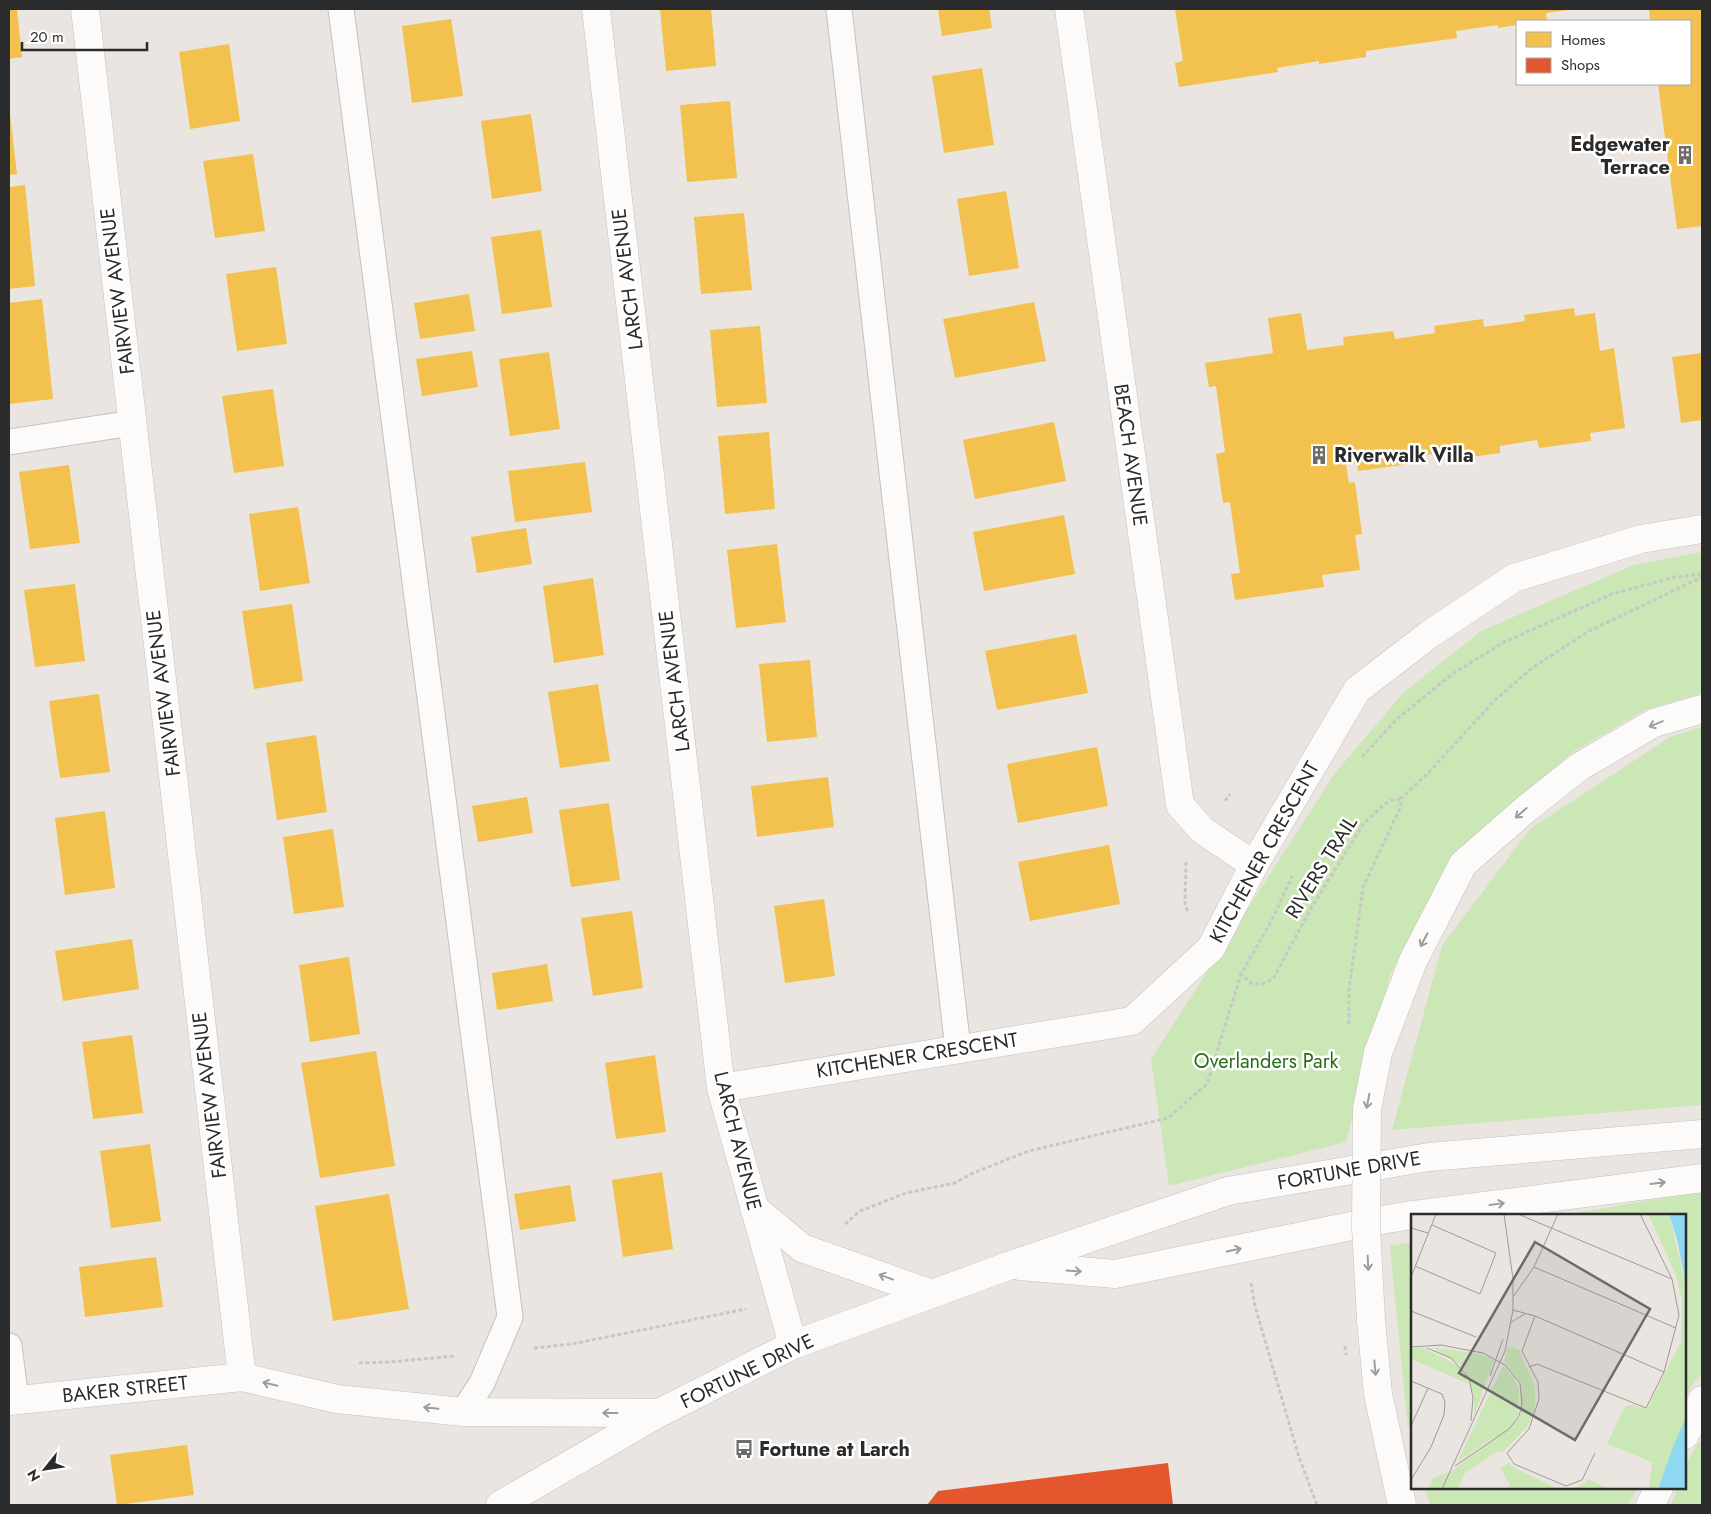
<svg xmlns="http://www.w3.org/2000/svg" width="1711" height="1514" font-family="Jost,sans-serif">
<rect width="100%" height="100%" fill="#eae5e0"/>
<path fill="#cbe7b6" d="M 1702,552 L 1702,693 L 1645,710 L 1573,752 L 1450,860 L 1390,975 L 1346,1142 L 1169,1186 L 1151,1059 L 1335,773 L 1404,692 L 1481,631 L 1634,565 Z
M 1702,727 L 1702,1105 L 1392,1130 L 1442,946 L 1530,829 L 1670,737 Z
M 1702,1191 L 1702,1374 L 1694,1382 L 1685,1399 L 1685,1215 L 1566,1215 Z
M 1412,1242 L 1412,1439 L 1407,1421 L 1390,1246 Z
M 1702,1439 L 1702,1505 L 1671,1505 L 1677,1488 L 1685,1488 C 1685,1463 1687,1458 1702,1439 Z
M 1425,1488 L 1638,1488 L 1628,1505 L 1430,1505 Z"/>
<path fill="#f2c14e" d="M 9,9 L 17,9 L 22,57 L 9,59 Z
M 660,9 L 711,9 L 716,66 L 666,71 Z
M 938,9 L 989,9 L 992,28 L 942,36 Z
M 1175,9 L 1568,9 L 1568,10 L 1546,13 L 1547,21 L 1517,21 L 1517,25 L 1498,28 L 1498,25 L 1456,31 L 1457,38 L 1366,51 L 1366,57 L 1319,64 L 1319,61 L 1277,68 L 1278,72 L 1179,87 L 1175,63 L 1183,61 Z
M 1649,9 L 1702,9 L 1702,226 L 1677,229 L 1658,84 L 1690,84 L 1690,21 L 1650,21 Z
M 451,19 L 463,96 L 412,103 L 402,26 Z
M 229,44 L 240,121 L 190,129 L 179,52 Z
M 982,68 L 994,145 L 944,153 L 932,76 Z
M 730,101 L 737,178 L 687,182 L 680,105 Z
M 9,114 L 10,114 L 17,174 L 9,175 Z
M 531,114 L 542,191 L 492,199 L 481,121 Z
M 253,154 L 265,231 L 215,238 L 203,161 Z
M 25,185 L 35,286 L 9,289 L 9,187 Z
M 1006,191 L 1019,268 L 969,276 L 957,199 Z
M 744,213 L 752,290 L 701,294 L 694,217 Z
M 541,230 L 552,307 L 502,314 L 491,237 Z
M 276,267 L 287,344 L 237,351 L 226,274 Z
M 469,294 L 475,331 L 420,339 L 414,303 Z
M 42,299 L 53,399 L 9,404 L 9,303 Z
M 1034,302 L 1046,361 L 955,378 L 943,319 Z
M 1574,308 L 1575,316 L 1595,313 L 1600,351 L 1614,348 L 1625,428 L 1590,433 L 1591,441 L 1539,448 L 1537,440 L 1500,446 L 1500,453 L 1449,460 L 1448,452 L 1409,457 L 1410,464 L 1358,471 L 1357,463 L 1346,465 L 1349,483 L 1355,482 L 1362,534 L 1355,535 L 1360,570 L 1322,575 L 1324,587 L 1235,600 L 1231,574 L 1240,573 L 1230,502 L 1223,503 L 1216,454 L 1225,452 L 1216,386 L 1209,387 L 1205,363 L 1273,353 L 1268,318 L 1301,313 L 1307,350 L 1344,345 L 1343,337 L 1393,331 L 1395,339 L 1435,333 L 1434,326 L 1483,319 L 1484,327 L 1525,321 L 1524,315 Z
M 760,326 L 767,403 L 717,407 L 710,330 Z
M 472,351 L 478,387 L 422,396 L 416,359 Z
M 549,352 L 560,429 L 510,436 L 499,359 Z
M 1702,353 L 1702,420 L 1681,423 L 1672,357 Z
M 273,389 L 284,466 L 234,473 L 222,396 Z
M 1054,422 L 1066,481 L 975,499 L 963,440 Z
M 769,432 L 775,509 L 725,514 L 718,436 Z
M 585,462 L 592,512 L 515,522 L 508,471 Z
M 69,465 L 80,543 L 30,549 L 19,472 Z
M 298,507 L 310,583 L 260,591 L 249,514 Z
M 1064,515 L 1075,574 L 984,591 L 973,532 Z
M 526,528 L 532,564 L 477,573 L 471,537 Z
M 777,544 L 786,622 L 736,628 L 727,550 Z
M 593,578 L 604,655 L 554,663 L 543,586 Z
M 75,584 L 85,661 L 35,667 L 24,590 Z
M 292,604 L 303,681 L 254,689 L 242,611 Z
M 1076,634 L 1088,693 L 997,710 L 985,651 Z
M 810,660 L 817,737 L 767,742 L 759,664 Z
M 598,684 L 610,761 L 560,768 L 548,692 Z
M 99,694 L 110,772 L 60,778 L 49,701 Z
M 316,735 L 327,812 L 277,820 L 266,743 Z
M 1097,747 L 1108,806 L 1018,823 L 1007,764 Z
M 828,777 L 834,827 L 757,837 L 751,786 Z
M 527,797 L 533,833 L 478,842 L 472,806 Z
M 609,803 L 620,880 L 571,887 L 559,810 Z
M 105,811 L 115,888 L 65,895 L 55,818 Z
M 333,829 L 344,907 L 294,914 L 283,837 Z
M 1109,845 L 1120,904 L 1030,921 L 1018,862 Z
M 824,899 L 835,976 L 785,983 L 774,906 Z
M 632,911 L 643,988 L 593,996 L 581,918 Z
M 132,939 L 139,989 L 63,1001 L 55,951 Z
M 349,957 L 360,1034 L 310,1042 L 299,965 Z
M 547,964 L 553,1001 L 497,1010 L 492,973 Z
M 132,1035 L 143,1113 L 93,1119 L 82,1042 Z
M 376,1051 L 395,1166 L 320,1178 L 301,1063 Z
M 655,1055 L 666,1132 L 616,1139 L 605,1063 Z
M 150,1144 L 161,1221 L 111,1228 L 100,1151 Z
M 662,1172 L 673,1249 L 623,1257 L 612,1180 Z
M 570,1185 L 576,1221 L 520,1230 L 514,1194 Z
M 389,1194 L 409,1309 L 333,1321 L 315,1206 Z
M 156,1257 L 163,1307 L 85,1317 L 79,1267 Z
M 187,1445 L 194,1495 L 117,1505 L 110,1455 Z"/>
<path fill="#e4572e" d="M 1168,1463 L 1173,1505 L 927,1505 L 938,1491 Z"/>
<g fill="none" stroke-linecap="round" stroke-linejoin="round">
<g stroke="#c3c1c2" stroke-width="27">
<path id="lane" d="M 341,9 L 510,1317 L 482,1383 L 463,1412
M 839,9 L 958,1049
M 9,442 L 132,423
M 9,1346 L 16,1400"/>
</g>
<g stroke="#c3c1c2" stroke-width="29">
<path id="street" d="M 596,9 L 721,1088 L 793,1345
M 1069,9 L 1180,805 L 1202,830 L 1254,865
M 721,1088 L 1132,1021 L 1211,948 L 1254,865 L 1357,690 L 1430,634 L 1514,578 L 1641,539 L 1702,529
M 9,1401 L 242,1377 L 85,9"/>
</g>
<g stroke="#c3c1c2" stroke-width="29">
<path id="secondary" d="M 1378,1053 L 1413,961 L 1463,864 L 1526,809 L 1579,767 L 1654,723 L 1702,709
M 754,1208 L 802,1248 L 932,1294
M 1414,1215 L 1702,1178
M 1020,1266 L 1115,1274 L 1381,1220 L 1412,1215
M 1371,1320 L 1378,1394 L 1402,1505
M 242,1377 L 337,1399 L 463,1412 L 658,1413
M 1685,1435 L 1702,1400
M 500,1505 L 659,1413 L 793,1345 L 1008,1266 L 1228,1191 L 1429,1157 L 1702,1134
M 1650,1505 L 1659,1488"/>
</g>
<path stroke="#c8c7c7" stroke-width="3" stroke-dasharray="4 2.5" stroke-linecap="butt" d="M 1362,757 L 1396,720 L 1451,675 L 1502,643 L 1612,594 L 1675,577 L 1702,574
M 1400,799 L 1428,773 L 1494,701 L 1532,668 L 1589,631 L 1702,577
M 1225,801 L 1230,794
M 1186,862 L 1185,904 L 1188,913
M 1240,973 L 1252,984 L 1262,984 L 1273,979 L 1310,910 L 1364,823 L 1385,804 L 1392,800 L 1400,799 L 1401,806 L 1363,887 L 1349,990 L 1349,1025
M 845,1224 L 860,1211 L 906,1193 L 955,1183 L 973,1173 L 1029,1151 L 1168,1118 L 1207,1084 L 1241,974 L 1273,918 L 1292,876
M 1251,1283 L 1255,1306 L 1299,1457 L 1317,1505
M 534,1348 L 572,1344 L 746,1309
M 359,1363 L 390,1362 L 455,1356"/>
<use href="#lane" stroke="#fcfbfa" stroke-width="25"/>
<use href="#street" stroke="#fcfbfa" stroke-width="28"/>
<use href="#secondary" stroke="#fcfbfa" stroke-width="28"/>
<g stroke="#c3c1c2" stroke-width="29" stroke-linecap="butt">
<path id="secondary-bridge" d="M 1371,1320 L 1366,1228 L 1367,1109 L 1378,1053"/>
</g>
<path stroke="#c8c7c7" stroke-width="3" stroke-dasharray="4 2.5" stroke-linecap="butt" d="M 1345,1346 L 1346,1355"/>
<use href="#secondary-bridge" stroke="#fcfbfa" stroke-width="28"/>
</g>
<defs><path id="oneway-shaft" d="M-6 0H5M1.5-3L5.5 0L1.5 3" fill="none" stroke-width="1.6" stroke-linecap="round" stroke-linejoin="round" transform="scale(1.25)"/></defs>
<g stroke="#9e9d9d">
<use href="#oneway-shaft" transform="translate(1656 724) rotate(158)"/>
<use href="#oneway-shaft" transform="translate(1521 813) rotate(139)"/>
<use href="#oneway-shaft" transform="translate(1424 940) rotate(117)"/>
<use href="#oneway-shaft" transform="translate(1368 1101) rotate(101)"/>
<use href="#oneway-shaft" transform="translate(1658 1183) rotate(-7)"/>
<use href="#oneway-shaft" transform="translate(1497 1204) rotate(-8)"/>
<use href="#oneway-shaft" transform="translate(1234 1250) rotate(-12)"/>
<use href="#oneway-shaft" transform="translate(1368 1263) rotate(87)"/>
<use href="#oneway-shaft" transform="translate(1074 1271) rotate(4)"/>
<use href="#oneway-shaft" transform="translate(886 1277) rotate(-160)"/>
<use href="#oneway-shaft" transform="translate(1375 1368) rotate(85)"/>
<use href="#oneway-shaft" transform="translate(270 1384) rotate(-167)"/>
<use href="#oneway-shaft" transform="translate(431 1408) rotate(-174)"/>
<use href="#oneway-shaft" transform="translate(610 1413) rotate(-180)"/>
</g>
<defs>
<g id="building-bare" transform="scale(1.5)"><path d="M-4-6H4V6H1V3H-1V6H-4ZM-2.5-4.3h1.7v1.8h-1.7ZM.8-4.3h1.7v1.8H.8ZM-2.5-1h1.7V.8h-1.7ZM.8-1h1.7V.8H.8Z" fill="#6e6c6a" stroke="#fff" stroke-width="2.5" paint-order="stroke"/></g>
<g id="bus-bare" transform="scale(1.5)"><path d="M-5-6H5V4H4V6H2V4H-2V6H-4V4H-5ZM-3.5-4V0h7V-4ZM-3.5 1.2v1.5H-2V1.2ZM2 1.2v1.5H3.5V1.2Z" fill="#6e6c6a" stroke="#fff" stroke-width="2.5" paint-order="stroke"/></g>
</defs>
<g fill-rule="evenodd">
<use href="#building-bare" x="1685" y="155"/>
<use href="#building-bare" x="1319" y="455"/>
<use href="#bus-bare" x="744" y="1449"/>
</g>
<g text-anchor="middle" stroke-width="5" stroke-linejoin="round" paint-order="stroke">
<g font-size="20" font-weight="bold" fill="#2b2b2b" stroke="#fff" text-anchor="start">
<text x="1670" y="151" text-anchor="end">Edgewater<tspan x="1670" dy="23">Terrace</tspan></text>
<text x="1334" y="462">Riverwalk Villa</text>
<text x="759" y="1456">Fortune at Larch</text>
</g>
<g font-size="20" fill="#2b2b2b" stroke="#fff">
<text transform="translate(627 279) rotate(-97)" y="7">LARCH AVENUE</text>
<text transform="translate(117 291) rotate(-97)" y="7">FAIRVIEW AVENUE</text>
<text transform="translate(1131 455) rotate(82)" y="7">BEACH AVENUE</text>
<text transform="translate(674 681) rotate(-97)" y="7">LARCH AVENUE</text>
<text transform="translate(163 693) rotate(-97)" y="7">FAIRVIEW AVENUE</text>
<text transform="translate(1264 852) rotate(-61)" y="7">KITCHENER CRESCENT</text>
<text transform="translate(1321 867) rotate(-58)" y="7">RIVERS TRAIL</text>
<text transform="translate(917 1055) rotate(-9)" y="7">KITCHENER CRESCENT</text>
<text transform="translate(209 1095) rotate(-97)" y="7">FAIRVIEW AVENUE</text>
<text transform="translate(738 1141) rotate(76)" y="7">LARCH AVENUE</text>
<text transform="translate(1349 1170) rotate(-10)" y="7">FORTUNE DRIVE</text>
<text transform="translate(747 1371) rotate(-26)" y="7">FORTUNE DRIVE</text>
<text transform="translate(125 1389) rotate(-6)" y="7">BAKER STREET</text>
</g>
<g font-size="20" fill="#286e15" stroke="#fff">
<text x="1266" y="1068">Overlanders Park</text>
</g>
</g>
<g transform="translate(1411 1214)">
<rect width="275" height="275" fill="#eae5e0"/>
<path d="M 237,0 L 258,0 L 275,71 L 275,204 L 247,275 L 238,275 L 241,248 L 196,230 L 214,192 L 223,191 L 236,195 L 270,127 L 271,86 L 264,59 ZM 97,132 L 108,136 L 124,172 L 124,195 L 116,213 L 92,238 L 87,237 L 54,259 L 47,275 L 18,275 L 22,264 L 41,257 L 109,203 L 110,168 L 93,148 ZM 10,133 L 46,151 L 58,170 L 0,145 L 0,135 ZM 21,133 L 69,140 L 83,146 L 63,202 L 63,181 L 51,152 ZM 92,152 L 103,164 L 108,176 L 107,201 L 96,214 L 46,248 ZM 98,249 L 104,254 L 148,275 L 96,275 L 99,271 L 89,254 ZM 176,265 L 199,275 L 161,275 L 174,269 Z" fill="#cbe7b6"/>
<path d="M 258,0 L 275,0 L 275,71 L 266,25 ZM 275,204 L 275,275 L 247,275 L 262,233 Z" fill="#8ed8f1"/>
<path fill="none" stroke="#9e9b98" stroke-width="1" d="M 107,0 L 261,65M 147,0 L 123,53 L 265,114M 0,14 L 17,19M 4,52 L 69,80 L 85,39 L 21,11M 0,63 L 25,0M 102,83 L 123,53M 102,96 L 124,102 L 253,158M 0,97 L 65,123M 124,102 L 111,137 L 127,168 L 128,185 L 118,215 L 96,239 L 103,250 L 155,272 L 171,266 L 184,239M 99,109 L 114,100M 0,133 L 30,131 L 72,139 L 94,151 L 109,169 L 111,190 L 108,202 L 98,215 L 44,252M 16,134 L 40,144 L 58,164 L 62,184 L 60,207M 118,153 L 126,150 L 235,194 L 253,158 L 268,101 L 261,65 L 229,0M 79,162 L 92,125M 0,167 L 31,180 L 34,188 L 33,201 L 20,233 L 0,266M 0,212 L 17,174M 31,275 L 94,137 L 102,96 L 102,65 L 93,0"/>
<path fill="#6e6c6a" fill-opacity="0.15" stroke="#6e6c6a" stroke-width="2.5" d="M 124,28 L 239,95 L 164,226 L 48,159 Z"/>
<rect width="275" height="275" fill="none" stroke="#2b2b2b" stroke-width="2.5"/>
</g>
<rect width="1711" height="1514" fill="none" stroke="#2b2b2b" stroke-width="20"/>
<rect x="1516" y="20" width="175" height="65" fill="#ffffff" stroke="#aaaaaa"/>
<rect x="1526" y="32" width="25" height="15" fill="#f2c14e" stroke="#aaaaaa"/>
<text x="1561" y="45" font-size="15" fill="#2b2b2b">Homes</text>
<rect x="1526" y="58" width="25" height="15" fill="#e4572e" stroke="#aaaaaa"/>
<text x="1561" y="70" font-size="15" fill="#2b2b2b">Shops</text>
<g transform="translate(45 1469) rotate(240)" stroke="#ffffff" stroke-width="4" paint-order="stroke">
<path d="M0-4L9 19L0 12L-9 19Z" fill="#2b2b2b"/>
<text y="-8" font-size="14" font-weight="bold" text-anchor="middle" fill="#2b2b2b">N</text>
</g>
<path d="M22 42v8h125v-8" fill="none" stroke="#2b2b2b" stroke-width="2.5"/>
<text x="30" y="42" font-size="15" fill="#2b2b2b" stroke="#ffffff" stroke-width="4" paint-order="stroke">20 m</text>
</svg>
